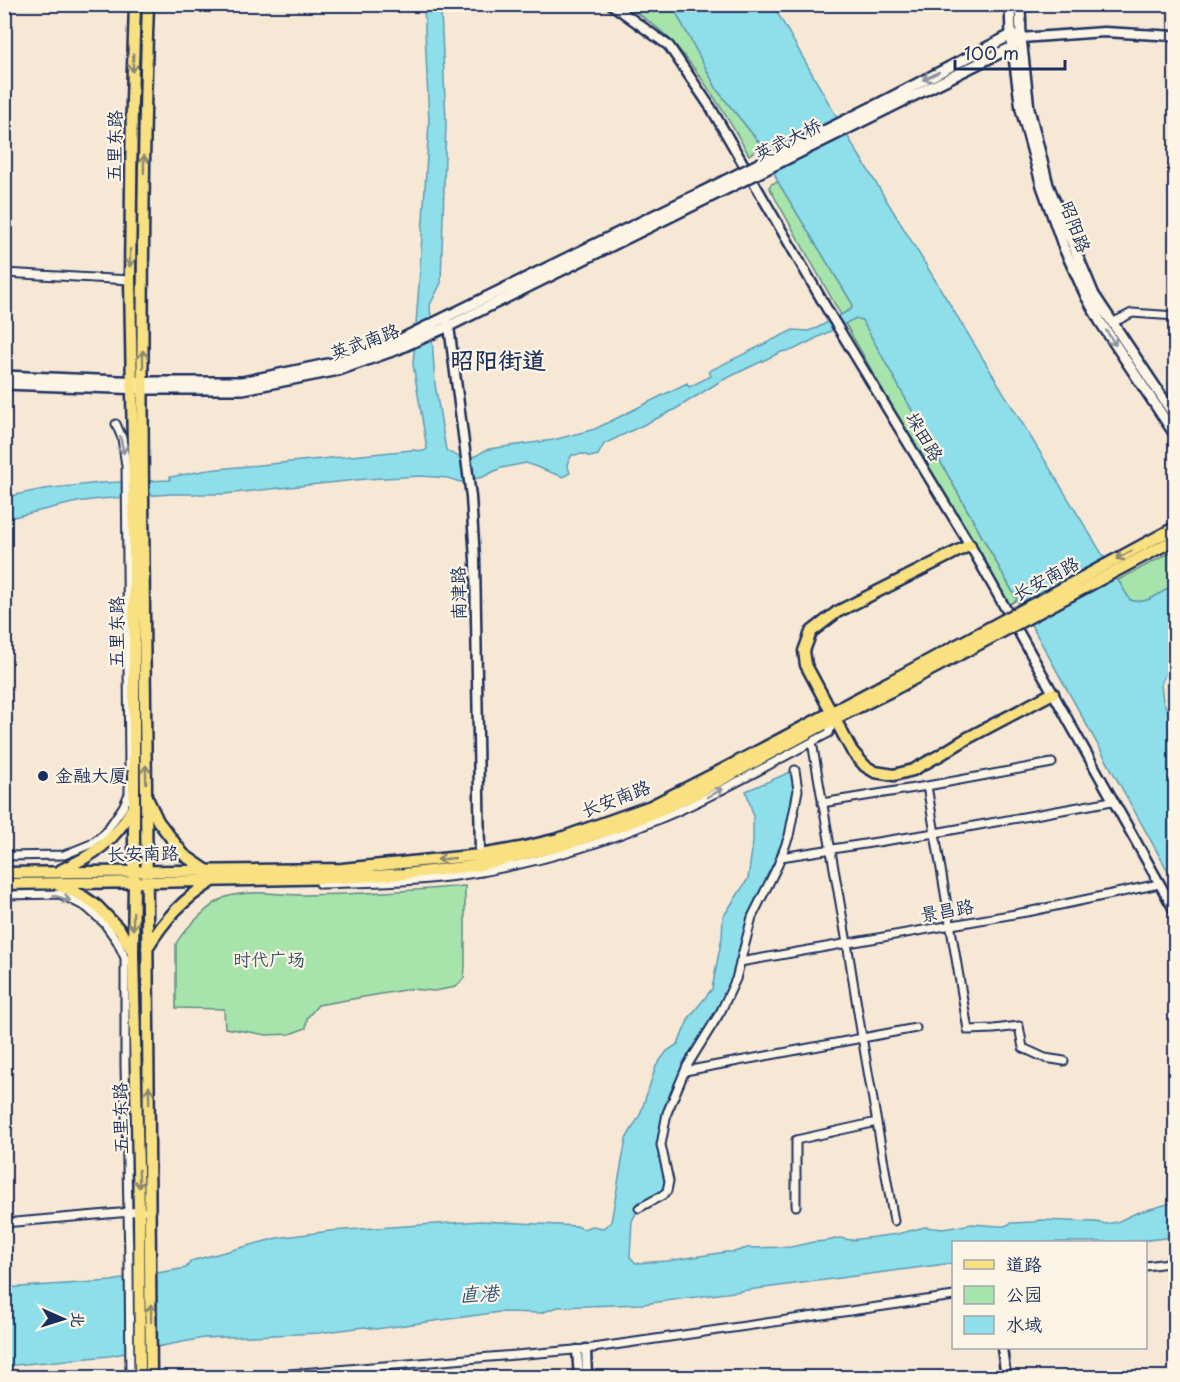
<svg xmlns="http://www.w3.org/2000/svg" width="1180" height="1382" font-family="'Playpen Sans','LXGW WenKai TC',sans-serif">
<rect width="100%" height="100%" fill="#f7e8d5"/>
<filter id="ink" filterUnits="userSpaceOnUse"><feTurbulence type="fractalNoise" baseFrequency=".0167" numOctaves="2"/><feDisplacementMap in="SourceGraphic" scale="12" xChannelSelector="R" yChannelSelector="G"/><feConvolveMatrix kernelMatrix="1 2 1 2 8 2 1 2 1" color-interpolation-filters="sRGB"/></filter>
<g filter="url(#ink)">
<path fill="#a6e4ac" stroke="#608a85" stroke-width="1.5" d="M 626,5 L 672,5 L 718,91 L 762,146 L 749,155 C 727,117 705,79 676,46 C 662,30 643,17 626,5 Z
M 778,182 L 852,303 L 853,305 L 850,310 L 841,315 L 769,187 L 771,184 Z
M 856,318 L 862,320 L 1017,600 L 1005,607 L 845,323 Z
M 1175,550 L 1175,584 C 1162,592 1147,606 1130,600 L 1118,580 Z
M 465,886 L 465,967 L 464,978 L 456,987 L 434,991 L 410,989 L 318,1005 L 307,1018 L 306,1028 L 290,1034 L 267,1035 L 225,1028 L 224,1009 L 176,1008 L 176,944 C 182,931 212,902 226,897 C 248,889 280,895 304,895 C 358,894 411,891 465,886 Z"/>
<path fill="#8edfea" stroke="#6099b2" stroke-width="1.5" d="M 424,5 L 440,5 L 441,11 L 446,122 L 441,283 L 430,305 L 435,384 L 446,450 C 455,456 466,461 475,456 C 481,453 483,451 489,449 L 553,440 L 595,429 L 687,383 L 689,387 L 711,376 L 709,371 L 793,330 L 808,331 L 817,328 L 850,310 L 852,308 L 852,303 L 778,182 L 762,146 L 718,91 L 672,5 L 773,5 L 851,142 L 1130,600 C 1146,606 1162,592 1175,584 L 1175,657 L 1167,670 L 1161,684 L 1163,701 L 1175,726 L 1175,884 L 862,320 L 856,318 L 793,350 L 781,352 L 719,382 L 674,410 L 604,444 L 598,455 L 590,457 L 584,454 L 572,455 L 567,464 L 570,473 L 563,477 L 526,463 L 501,468 L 483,477 L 460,482 L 448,478 L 421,476 L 366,479 L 224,494 L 171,494 L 100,499 L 77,502 L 5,519 L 5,497 L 44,489 L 100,483 L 170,480 L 170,477 L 208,470 L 412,450 L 424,451 L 427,449 L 413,364 L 419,284 L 429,123 Z
M 795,770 L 798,790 L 789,836 L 752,917 L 736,979 L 687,1066 L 667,1113 L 661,1145 L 667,1191 L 639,1208 L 632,1221 L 630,1257 L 636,1263 L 667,1261 L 726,1252 L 734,1252 L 747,1248 L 791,1247 L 813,1242 L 827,1241 L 840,1238 L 851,1240 L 897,1234 L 925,1227 L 943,1229 L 972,1224 L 999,1226 L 1005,1226 L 1011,1223 L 1034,1222 L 1039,1220 L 1096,1222 L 1106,1224 L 1117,1222 L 1136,1213 L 1175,1202 L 1175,1236 C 1156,1241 1137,1240 1118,1242 L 954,1242 L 953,1263 L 643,1304 L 558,1307 L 541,1313 L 500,1312 L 376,1329 L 364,1327 L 319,1333 L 204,1338 L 109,1356 L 5,1366 L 5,1288 L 111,1281 L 186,1268 L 191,1261 L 277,1238 L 330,1231 L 481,1221 L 577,1226 L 583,1229 L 592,1226 L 603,1228 L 611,1222 L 626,1139 L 640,1115 L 656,1066 L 667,1051 L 678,1044 L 689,1018 L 712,989 L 722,937 L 723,917 L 748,879 L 753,842 L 753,814 L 746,791 Z"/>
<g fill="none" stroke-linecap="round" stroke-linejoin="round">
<g stroke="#1b2f5e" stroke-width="11">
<path id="minor" d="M 4,273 L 130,280
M 1112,323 L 1132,313 L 1176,316
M 116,424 L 122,438 L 126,466 L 129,767
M 812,742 L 847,943 L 862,1037 L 894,1221
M 927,786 L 968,1030 L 994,1029 L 1019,1026 L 1023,1048 L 1045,1058 L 1064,1061
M 822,803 L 927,786 L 1052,763
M 4,856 L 64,855 L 91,844 L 105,833 L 123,807 L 129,794 L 129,787
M 781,857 L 935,833 L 1112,801
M 320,884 C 365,883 411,882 456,876 C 524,866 594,847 657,820 C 710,798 761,769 812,742 L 829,733 L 834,719
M 4,895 L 60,894 L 86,907 L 104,923 L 117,941 L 125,958 L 125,1065 L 129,1261 L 130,1378
M 740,962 L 1032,911 L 1159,884
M 685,1071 L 916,1028
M 796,1206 L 796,1140 L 877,1122
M 639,1208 L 663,1195 L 667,1191 L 669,1181 L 661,1145 L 667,1113 L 687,1066 L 721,1011 L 736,979 L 752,917 L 778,865 L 789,836 L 798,790 L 795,770
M 4,1223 L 142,1211
M 1146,1266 L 1176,1262
M 241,1378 L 586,1349 L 954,1296"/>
</g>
<g stroke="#1b2f5e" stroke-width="13">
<path id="tertiary" d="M 611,4 L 669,46 L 711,108 L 831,316 L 970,545 L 1176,913
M 1021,38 L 1104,32 L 1176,36
M 447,322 L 449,326 L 471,497 L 475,559 L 480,855 L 482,871
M 1002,1348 L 1006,1378
M 586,1349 L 587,1378
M 577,1350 L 579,1378"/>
</g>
<g stroke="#1b2f5e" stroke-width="14">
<path id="secondary" d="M 1010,4 L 1011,35 L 1021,109 L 1042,186 L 1064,248 L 1086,296 L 1101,323 L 1176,436
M 1020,4 L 1021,38 L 1029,109 L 1048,185 L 1094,295 L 1176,418
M 884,101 L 1011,35 L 1015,36
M 887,109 L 1012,47 L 1016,44
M 4,376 L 143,382 L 242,382 L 337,362 L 397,341 L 702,192
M 4,384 L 143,389 L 243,389 L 339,370 L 398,349 L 449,326 L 704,200"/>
</g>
<g stroke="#1b2f5e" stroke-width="15">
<path id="primary" d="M 135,4 L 132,100 L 130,280 L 134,505 L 134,882 L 133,954 L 139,1211 L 140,1378
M 148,4 C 139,267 143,529 146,791 C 148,986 149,1182 151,1378
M 970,545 L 837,612 L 811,632 L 804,651 L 806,665 L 852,751 L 865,766 L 875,772 L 894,775 L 913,770 L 940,755 L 966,739 L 1053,693
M 148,800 L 158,821 L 184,855 L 206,870
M 61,870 C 94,855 114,842 132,809
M 4,873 L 342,869 L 480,855 L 520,848 L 558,839 L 651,806 L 722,770 L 887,683
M 4,884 L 146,882 L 343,878 L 404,874 L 481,865 L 560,846 L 612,829 L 654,813 L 697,793 L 834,719 L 891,691
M 58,885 L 81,895 L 97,906 L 120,930 L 132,951
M 147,948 C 165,919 183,899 213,881"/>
</g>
<use href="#minor" stroke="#fcf5e5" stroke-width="7"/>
<use href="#tertiary" stroke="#fcf5e5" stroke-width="8"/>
<use href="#secondary" stroke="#fcf5e5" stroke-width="9"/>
<use href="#primary" stroke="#f9e181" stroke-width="10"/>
<g stroke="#1b2f5e" stroke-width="14" stroke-linecap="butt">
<path id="secondary-bridge" d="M 702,192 L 884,101
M 704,200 L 887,109"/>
</g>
<g stroke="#1b2f5e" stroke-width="15" stroke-linecap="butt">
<path id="primary-bridge" d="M 887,683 L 1176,527
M 891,691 L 1176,539"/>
</g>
<use href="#secondary-bridge" stroke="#fcf5e5" stroke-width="9"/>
<use href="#primary-bridge" stroke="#f9e181" stroke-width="10"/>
</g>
<defs><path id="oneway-shaft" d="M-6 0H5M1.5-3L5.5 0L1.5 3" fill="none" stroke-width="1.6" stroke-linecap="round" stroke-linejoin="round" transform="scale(1.5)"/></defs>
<g stroke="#8a8870">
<use href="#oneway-shaft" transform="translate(133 63) rotate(92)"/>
<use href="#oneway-shaft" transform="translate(144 164) rotate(-89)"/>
<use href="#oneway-shaft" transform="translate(130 258) rotate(91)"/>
<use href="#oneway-shaft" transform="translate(143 359) rotate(-91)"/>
<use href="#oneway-shaft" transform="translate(1124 555) rotate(152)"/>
<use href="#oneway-shaft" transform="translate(146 774) rotate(-91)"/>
<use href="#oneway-shaft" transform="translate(446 859) rotate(174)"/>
<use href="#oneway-shaft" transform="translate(133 921) rotate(91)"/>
<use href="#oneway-shaft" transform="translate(149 1095) rotate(-91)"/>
<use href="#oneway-shaft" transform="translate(139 1179) rotate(89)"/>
<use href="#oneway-shaft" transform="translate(151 1313) rotate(-90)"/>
</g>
<g stroke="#8c92a2">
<use href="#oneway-shaft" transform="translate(931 76) rotate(153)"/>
<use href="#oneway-shaft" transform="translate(1111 338) rotate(57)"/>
<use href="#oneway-shaft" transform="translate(122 445) rotate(78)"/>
<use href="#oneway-shaft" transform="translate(715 793) rotate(-27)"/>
<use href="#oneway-shaft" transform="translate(62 898) rotate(17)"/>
</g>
</g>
<circle fill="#1b2f5e" stroke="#fcf5e5" stroke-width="2" cx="43" cy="776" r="6"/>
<g text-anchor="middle" stroke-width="4.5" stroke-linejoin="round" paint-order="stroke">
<g font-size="18" fill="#1b2f5e" stroke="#fcf5e5">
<text transform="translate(788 140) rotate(-26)" y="6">英武大桥</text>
<text transform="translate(115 146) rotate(-89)" y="6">五里东路</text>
<text transform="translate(1075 227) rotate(69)" y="6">昭阳路</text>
<text transform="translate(365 342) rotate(-20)" y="6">英武南路</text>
<text transform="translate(924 437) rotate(59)" y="6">垛田路</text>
<text transform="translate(1046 579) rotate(-28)" y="6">长安南路</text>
<text transform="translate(459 593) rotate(-91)" y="6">南津路</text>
<text transform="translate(117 632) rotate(-90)" y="6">五里东路</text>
<text transform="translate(616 799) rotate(-21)" y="6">长安南路</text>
<text transform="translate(143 854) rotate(-1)" y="6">长安南路</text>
<text transform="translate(947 911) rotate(-10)" y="6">景昌路</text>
<text transform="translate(121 1118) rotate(-91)" y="6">五里东路</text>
</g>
<g font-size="18" fill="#1b2f5e" stroke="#fcf5e5" text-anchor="start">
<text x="55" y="782">金融大厦</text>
</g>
<g font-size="18" fill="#37536e" stroke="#fcf5e5">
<text x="269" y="966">时代广场</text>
</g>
<g font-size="20" font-style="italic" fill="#32527a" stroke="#fcf5e5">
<text transform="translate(479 1294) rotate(-3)" y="7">直港</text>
</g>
<g font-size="24" font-weight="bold" fill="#1b2f5e" stroke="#fcf5e5">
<text x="498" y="369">昭阳街道</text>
</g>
</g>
<rect width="1180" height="1382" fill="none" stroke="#fcf5e5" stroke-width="24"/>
<rect x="12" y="12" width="1156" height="1358" fill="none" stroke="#1b2f5e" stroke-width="2" filter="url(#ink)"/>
<rect x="952" y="1241" width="195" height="108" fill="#fcf5e5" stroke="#a2a6af" stroke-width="1.5"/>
<rect x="964" y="1260" width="30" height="9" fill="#f9e181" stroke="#a2a6af" stroke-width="1.5"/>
<text x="1006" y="1271" font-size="18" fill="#1b2f5e">道路</text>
<rect x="964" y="1286" width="30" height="18" fill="#a6e4ac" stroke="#a2a6af" stroke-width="1.5"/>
<text x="1006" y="1301" font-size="18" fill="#1b2f5e">公园</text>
<rect x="964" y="1316" width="30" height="18" fill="#8edfea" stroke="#a2a6af" stroke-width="1.5"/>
<text x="1006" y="1331" font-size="18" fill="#1b2f5e">水域</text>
<g transform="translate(63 1319) rotate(93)" stroke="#fcf5e5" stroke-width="4.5" paint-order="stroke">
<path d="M0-4.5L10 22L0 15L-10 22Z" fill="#1b2f5e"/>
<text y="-9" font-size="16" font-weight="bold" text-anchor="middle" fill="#1b2f5e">北</text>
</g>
<path d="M955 60v9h110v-9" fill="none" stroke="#1b2f5e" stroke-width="3"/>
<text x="964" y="60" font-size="18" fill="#1b2f5e" stroke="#fcf5e5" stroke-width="4.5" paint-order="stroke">100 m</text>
</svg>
